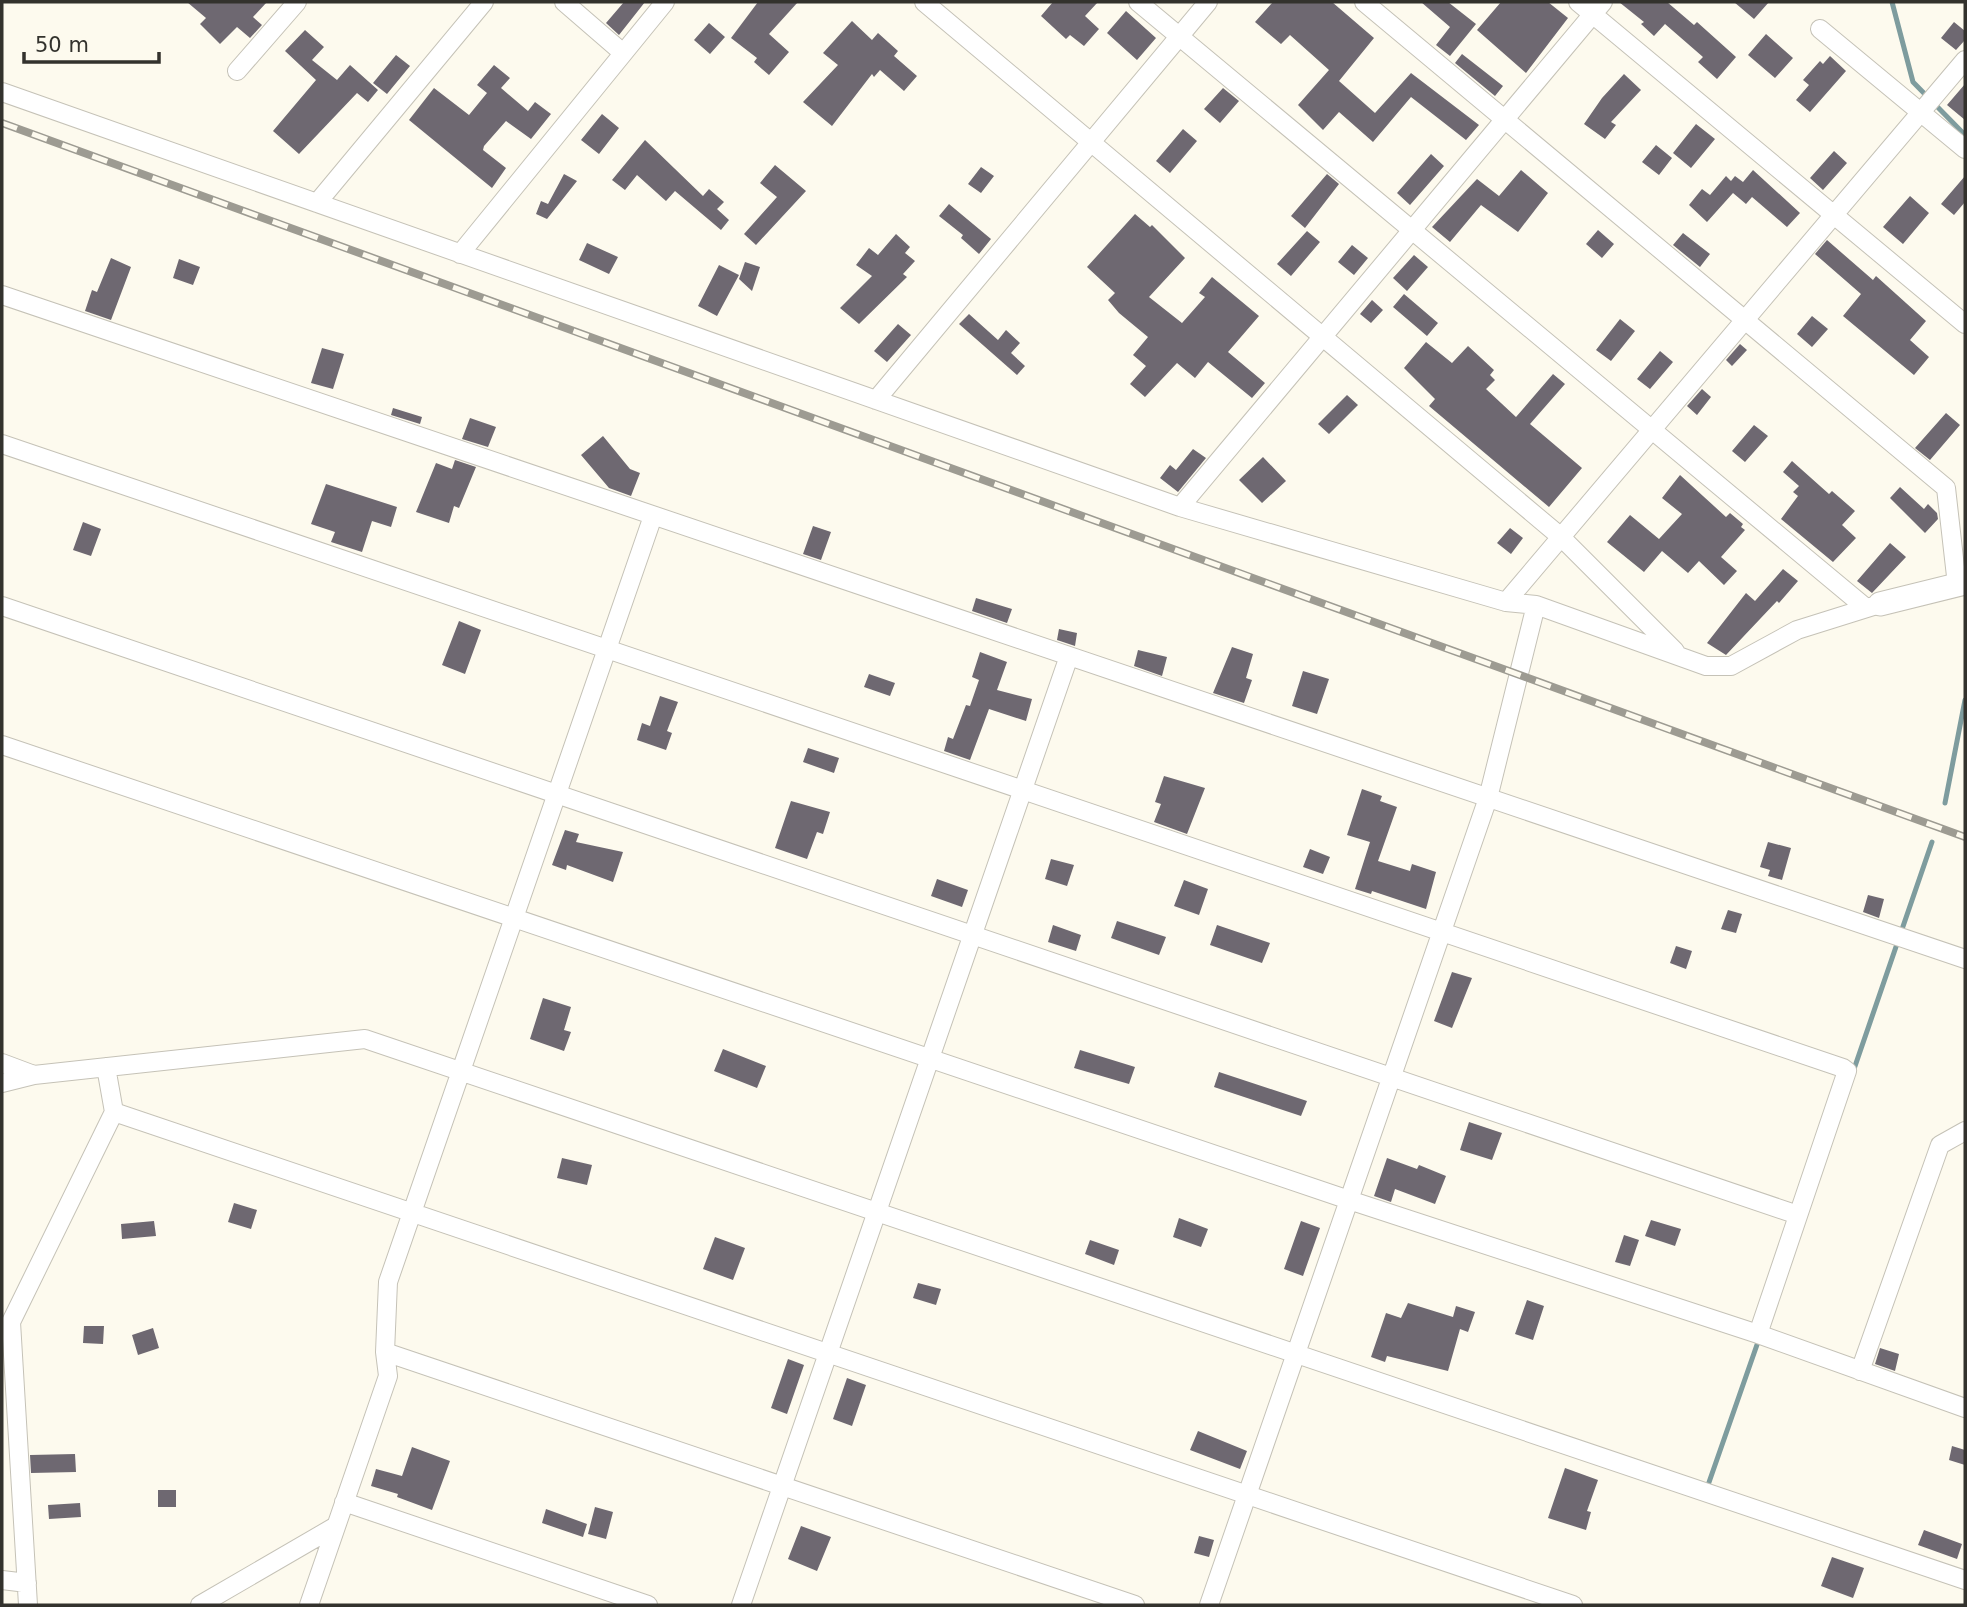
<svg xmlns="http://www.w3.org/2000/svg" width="1967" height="1607" font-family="'DejaVu Sans',sans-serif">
<rect width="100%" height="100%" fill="#fdfaee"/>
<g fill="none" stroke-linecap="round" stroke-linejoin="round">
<path stroke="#7e9c9e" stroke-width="5" d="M 1892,2 L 1913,82 L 1965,135
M 1945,803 L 1965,700
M 1853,1072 L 1932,842
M 1707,1488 L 1759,1339"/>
</g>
<path fill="#6e6871" d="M 187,2 L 267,2 L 253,17 L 262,25 L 250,38 L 237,27 L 220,44 L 200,24 L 206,18 Z
M 624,2 L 645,2 L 619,35 L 606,23 Z
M 758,2 L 798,2 L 769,34 L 789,52 L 769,75 L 754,62 L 757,58 L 731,38 Z
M 1053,2 L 1098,2 L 1085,16 L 1099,29 L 1084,46 L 1070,35 L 1066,39 L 1041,16 Z
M 1273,2 L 1332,2 L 1374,38 L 1339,81 L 1375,113 L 1411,73 L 1479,125 L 1466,140 L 1411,97 L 1373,142 L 1339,112 L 1323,130 L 1298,105 L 1329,70 L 1290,35 L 1281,44 L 1255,22 Z
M 1421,2 L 1448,2 L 1476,24 L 1450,56 L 1436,45 L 1450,27 Z
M 1501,2 L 1548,2 L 1568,18 L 1526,73 L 1477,30 Z
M 1619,2 L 1667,2 L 1694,25 L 1697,22 L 1736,57 L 1717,79 L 1698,62 L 1703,57 L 1665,24 L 1654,36 L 1641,24 L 1644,22 Z
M 1734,2 L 1769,2 L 1754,19 Z
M 1126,11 L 1156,38 L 1137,60 L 1107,33 Z
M 852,21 L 872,40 L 878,33 L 898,51 L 894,56 L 917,76 L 904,91 L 880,70 L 874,77 L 872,74 L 832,126 L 803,102 L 838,65 L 823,53 Z
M 1954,22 L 1965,31 L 1965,40 L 1956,50 L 1941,38 Z
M 709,23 L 725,37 L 710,54 L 694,40 Z
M 305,30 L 324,47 L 312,60 L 337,80 L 350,65 L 378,90 L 368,102 L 357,93 L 299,154 L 273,131 L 316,80 L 285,51 Z
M 1766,34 L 1793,58 L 1775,78 L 1748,55 Z
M 1462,54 L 1503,86 L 1495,96 L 1455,63 Z
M 396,55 L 410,66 L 387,94 L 373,83 Z
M 1830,56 L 1846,71 L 1810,112 L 1796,100 L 1809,85 L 1803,80 L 1820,61 L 1823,64 Z
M 494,65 L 510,78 L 501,88 L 528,111 L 535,102 L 551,114 L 531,139 L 506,121 L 484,146 L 483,150 L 506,168 L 492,188 L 409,120 L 434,88 L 469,115 L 487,93 L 477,85 Z
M 1624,74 L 1641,90 L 1611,122 L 1616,125 L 1605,139 L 1584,124 L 1602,98 Z
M 1965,84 L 1965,120 L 1947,105 Z
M 1223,88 L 1239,101 L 1220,123 L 1204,109 Z
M 602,114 L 619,128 L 599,154 L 581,140 Z
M 1696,124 L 1715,139 L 1691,168 L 1673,153 Z
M 1183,129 L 1197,141 L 1170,173 L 1156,161 Z
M 645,140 L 703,196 L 709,189 L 724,202 L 717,209 L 729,220 L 721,230 L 675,191 L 666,201 L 637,175 L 625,190 L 612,180 Z
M 1656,145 L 1672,158 L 1659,175 L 1642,162 Z
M 1834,151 L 1847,163 L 1823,190 L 1810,178 Z
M 1431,154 L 1444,166 L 1410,205 L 1397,193 Z
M 775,165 L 806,191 L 756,245 L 744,234 L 777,197 L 760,183 Z
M 981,167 L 994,176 L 981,193 L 968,184 Z
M 1521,170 L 1548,193 L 1518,232 L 1481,205 L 1450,242 L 1432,227 L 1477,179 L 1499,196 Z
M 1753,170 L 1800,213 L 1787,227 L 1752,197 L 1746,204 L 1733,193 L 1707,222 L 1689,205 L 1702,189 L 1710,195 L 1726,176 L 1731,181 L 1735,176 L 1743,182 Z
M 564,174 L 577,181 L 547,219 L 536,214 L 541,201 L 548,204 Z
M 1327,174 L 1339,184 L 1305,228 L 1291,216 Z
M 1965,176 L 1965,202 L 1954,215 L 1941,204 Z
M 1910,196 L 1929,213 L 1903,244 L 1883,227 Z
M 949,204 L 991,239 L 979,254 L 961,238 L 963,235 L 939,216 Z
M 1135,214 L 1150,227 L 1152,225 L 1185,258 L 1149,297 L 1182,323 L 1205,297 L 1199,293 L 1212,277 L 1259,316 L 1228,352 L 1265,383 L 1252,398 L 1208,362 L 1195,378 L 1177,363 L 1145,397 L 1130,384 L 1146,366 L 1133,355 L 1148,337 L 1119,313 L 1108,300 L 1115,293 L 1087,267 Z
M 1598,230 L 1614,244 L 1602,258 L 1586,244 Z
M 1307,231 L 1320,242 L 1291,276 L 1277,264 Z
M 1683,233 L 1710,254 L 1700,267 L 1673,245 Z
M 896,234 L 910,247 L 905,253 L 915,261 L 903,274 L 907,277 L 859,324 L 840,308 L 872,276 L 856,265 L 869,248 L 878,255 Z
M 1827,240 L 1873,280 L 1876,276 L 1926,321 L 1910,340 L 1929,357 L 1914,375 L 1843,316 L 1861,294 L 1815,254 Z
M 587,243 L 618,257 L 609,274 L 579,260 Z
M 1352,245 L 1368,258 L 1354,275 L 1338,262 Z
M 1414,255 L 1428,267 L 1407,291 L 1393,278 Z
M 111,258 L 131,267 L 111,320 L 85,311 L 92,290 L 97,292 Z
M 179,259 L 200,267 L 193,285 L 173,278 Z
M 745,262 L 760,267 L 752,291 L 739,279 Z
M 719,265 L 739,275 L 717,316 L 698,306 Z
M 1404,294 L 1438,323 L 1427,336 L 1393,307 Z
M 1372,300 L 1383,310 L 1371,323 L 1360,314 Z
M 969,314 L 998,340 L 1006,330 L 1020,343 L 1011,353 L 1025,366 L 1017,375 L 959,324 Z
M 1812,316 L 1828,329 L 1812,347 L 1797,334 Z
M 1620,319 L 1635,331 L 1611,361 L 1596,350 Z
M 898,324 L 911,335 L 887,362 L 874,351 Z
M 1426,342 L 1452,363 L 1468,346 L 1494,370 L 1490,375 L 1495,380 L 1486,389 L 1516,417 L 1553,374 L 1565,384 L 1530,424 L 1582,468 L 1549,507 L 1429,406 L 1435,399 L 1404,368 Z
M 1740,344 L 1747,350 L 1732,366 L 1726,360 Z
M 322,348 L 344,354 L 333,389 L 311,383 Z
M 1660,351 L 1673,362 L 1650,389 L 1637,379 Z
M 1702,389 L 1711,397 L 1697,415 L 1687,406 Z
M 1347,395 L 1358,405 L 1329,434 L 1318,424 Z
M 393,408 L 422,417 L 420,424 L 391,415 Z
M 1946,413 L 1960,425 L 1930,460 L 1915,448 Z
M 470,418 L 496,427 L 488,447 L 462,439 Z
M 1754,425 L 1768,436 L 1745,462 L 1732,451 Z
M 603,436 L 630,469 L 640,473 L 631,496 L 609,488 L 581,455 Z
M 1193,449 L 1206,458 L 1178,492 L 1160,478 L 1170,465 L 1176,470 Z
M 1263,457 L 1286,481 L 1262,503 L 1239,480 Z
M 455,460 L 476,467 L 459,508 L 454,506 L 449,523 L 416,512 L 436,463 L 452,469 Z
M 1792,461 L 1829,494 L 1832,491 L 1855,511 L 1842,525 L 1856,538 L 1833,562 L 1781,519 L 1798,496 L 1793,492 L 1799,486 L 1783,472 Z
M 1680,475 L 1726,517 L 1730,513 L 1743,524 L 1741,527 L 1745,530 L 1721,557 L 1737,571 L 1724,585 L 1699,561 L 1688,573 L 1662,551 L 1644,572 L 1607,542 L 1630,515 L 1659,539 L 1682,514 L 1662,498 Z
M 326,484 L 397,507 L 391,527 L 372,521 L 362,552 L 331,542 L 335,532 L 311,524 Z
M 1900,487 L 1924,509 L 1928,504 L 1937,513 L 1938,519 L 1925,533 L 1890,498 Z
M 83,522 L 101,529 L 91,556 L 73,550 Z
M 813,526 L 831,532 L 821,560 L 803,554 Z
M 1510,528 L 1523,538 L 1511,554 L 1497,543 Z
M 1890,543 L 1906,557 L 1872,593 L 1857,581 Z
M 1783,569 L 1798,581 L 1779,603 L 1777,601 L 1726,655 L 1707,643 L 1746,593 L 1755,601 Z
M 976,598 L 1012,609 L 1007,623 L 972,611 Z
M 459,621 L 481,630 L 465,674 L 442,665 Z
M 1059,629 L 1077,633 L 1075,646 L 1057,640 Z
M 1232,647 L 1253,654 L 1246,678 L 1252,680 L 1244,703 L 1213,693 Z
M 1138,650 L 1167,657 L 1162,676 L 1134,666 Z
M 980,652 L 1007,662 L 997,690 L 1032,699 L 1026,721 L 989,709 L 970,760 L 944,751 L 948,737 L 953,739 L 966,705 L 970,706 L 979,680 L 972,677 Z
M 1303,671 L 1329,679 L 1317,714 L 1292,706 Z
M 869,674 L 895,683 L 890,696 L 864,687 Z
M 660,696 L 678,702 L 667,731 L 672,733 L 666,750 L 637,740 L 642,723 L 650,726 Z
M 808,748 L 839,758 L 834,773 L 803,762 Z
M 1164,776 L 1205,788 L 1187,834 L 1154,822 L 1161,804 L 1155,802 Z
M 1362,789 L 1382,796 L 1380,801 L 1397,807 L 1378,861 L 1410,871 L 1412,864 L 1436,872 L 1426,909 L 1372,891 L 1371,894 L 1355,889 L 1370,842 L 1347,835 Z
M 791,801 L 830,812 L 823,834 L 817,832 L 807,859 L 775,848 Z
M 565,830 L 579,834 L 576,842 L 623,852 L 613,882 L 567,865 L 566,870 L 552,865 Z
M 1768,842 L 1791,848 L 1782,880 L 1768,876 L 1770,870 L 1760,867 Z
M 1310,849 L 1330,857 L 1323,874 L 1303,867 Z
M 1051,859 L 1074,865 L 1067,886 L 1045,879 Z
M 937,879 L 968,890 L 962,907 L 931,896 Z
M 1184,880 L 1208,889 L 1199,915 L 1174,906 Z
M 1868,895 L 1884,899 L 1879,918 L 1863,912 Z
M 1728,910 L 1742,914 L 1736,933 L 1721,929 Z
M 1117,921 L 1166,937 L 1159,955 L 1111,938 Z
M 1053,925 L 1081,935 L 1076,951 L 1048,942 Z
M 1217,925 L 1270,943 L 1262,963 L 1210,945 Z
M 1676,946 L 1692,951 L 1686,969 L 1670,963 Z
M 1452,972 L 1472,978 L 1452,1028 L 1434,1021 Z
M 543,998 L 571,1007 L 564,1030 L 571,1032 L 564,1051 L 530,1039 Z
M 723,1049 L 766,1066 L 757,1088 L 714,1071 Z
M 1080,1050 L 1135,1067 L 1129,1084 L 1074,1068 Z
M 1219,1072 L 1307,1101 L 1301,1116 L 1214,1087 Z
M 1469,1122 L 1502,1133 L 1492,1160 L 1460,1150 Z
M 562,1158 L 592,1165 L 587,1185 L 557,1178 Z
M 1387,1158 L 1417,1169 L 1419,1165 L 1446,1176 L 1435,1204 L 1395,1189 L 1391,1202 L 1374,1196 Z
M 234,1203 L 257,1210 L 251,1229 L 228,1222 Z
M 1179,1218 L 1208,1229 L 1201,1247 L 1173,1237 Z
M 1651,1220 L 1681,1229 L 1675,1246 L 1645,1236 Z
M 154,1221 L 156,1236 L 122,1239 L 121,1224 Z
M 1301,1221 L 1320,1228 L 1303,1276 L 1284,1269 Z
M 1624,1235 L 1639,1240 L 1630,1266 L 1615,1262 Z
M 715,1237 L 745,1248 L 733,1280 L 703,1269 Z
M 1090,1240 L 1119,1250 L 1114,1265 L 1085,1254 Z
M 918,1283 L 941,1289 L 936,1305 L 913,1298 Z
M 1527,1300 L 1544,1306 L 1533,1340 L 1515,1334 Z
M 1408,1303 L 1453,1317 L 1456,1306 L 1475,1312 L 1468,1332 L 1460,1329 L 1448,1371 L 1387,1356 L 1385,1362 L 1371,1357 L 1386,1313 L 1401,1318 Z
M 84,1326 L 104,1326 L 103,1344 L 83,1343 Z
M 153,1328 L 159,1348 L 138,1355 L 132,1335 Z
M 1880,1348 L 1899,1354 L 1895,1371 L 1875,1364 Z
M 788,1359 L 804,1365 L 787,1414 L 771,1408 Z
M 847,1378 L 866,1385 L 852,1426 L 833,1419 Z
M 1198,1431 L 1247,1451 L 1240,1469 L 1190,1450 Z
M 1952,1446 L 1965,1450 L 1965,1465 L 1949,1460 Z
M 412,1447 L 450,1461 L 432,1510 L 397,1497 L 398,1494 L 371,1486 L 376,1469 L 402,1476 Z
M 75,1454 L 76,1472 L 31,1473 L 30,1455 Z
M 1565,1468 L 1598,1480 L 1587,1511 L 1591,1512 L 1586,1530 L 1548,1518 Z
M 158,1490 L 176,1490 L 176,1507 L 158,1507 Z
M 80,1503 L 81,1517 L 49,1519 L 48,1505 Z
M 595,1507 L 613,1512 L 606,1539 L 588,1534 Z
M 546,1509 L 587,1524 L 583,1537 L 542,1523 Z
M 801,1526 L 831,1537 L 817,1571 L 788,1559 Z
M 1924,1530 L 1962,1544 L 1957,1559 L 1918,1545 Z
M 1199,1536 L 1214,1540 L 1209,1557 L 1194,1553 Z
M 1832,1557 L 1864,1568 L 1853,1598 L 1821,1586 Z"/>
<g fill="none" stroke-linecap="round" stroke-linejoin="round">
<g stroke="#c5c2b7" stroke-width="20">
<path id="minor" d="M 564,2 L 623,53
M 924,2 L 1561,537 L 1675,651
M 1138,2 L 1866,608
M 1364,2 L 1946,488 L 1957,585
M 1578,2 L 1965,324
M 1820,29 L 1965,149
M 237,71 L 297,2
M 2,92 L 1180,507 L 1506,602 L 1536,605 L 1706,666 L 1731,666 L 1797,630 L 1880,604
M 317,203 L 484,2
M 460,254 L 665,2
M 2,295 L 1965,959
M 876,400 L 1208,2
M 2,444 L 1843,1068 L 1847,1071 L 1758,1334
M 1180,507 L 1603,2
M 1506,602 L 1965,60
M 2,606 L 1798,1215
M 2,745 L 1349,1200 L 1758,1334 L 1965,1408
M 2,1063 L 34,1075
M 2,1083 L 34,1075 L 365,1039 L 1965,1580
M 114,1112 L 1573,1605
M 385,1352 L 1135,1605
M 1860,1371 L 1940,1145 L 1965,1131
M 344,1502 L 648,1605
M 2,1580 L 27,1583
M 28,1605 L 11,1322 L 114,1112 L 106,1067
M 200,1605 L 336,1526
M 309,1605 L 388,1376 L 385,1352 L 388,1282 L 653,516
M 741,1605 L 1069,656
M 1209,1605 L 1488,798 L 1536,605"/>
</g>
<g stroke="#c5c2b7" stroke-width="25">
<path id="tertiary" d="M 1880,604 L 1965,583"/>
</g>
<use href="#minor" stroke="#fff" stroke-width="18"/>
<use href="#tertiary" stroke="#fff" stroke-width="23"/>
<g stroke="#9d9b92" stroke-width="8">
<path id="rail" d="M 2,123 L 1965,837"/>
</g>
<use href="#rail" stroke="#fdfaee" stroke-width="5" stroke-dasharray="16" stroke-linecap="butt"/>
</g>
<rect width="1967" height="1607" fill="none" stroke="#33322d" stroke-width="7"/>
<path d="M24 52v10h135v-10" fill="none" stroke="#33322d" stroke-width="3.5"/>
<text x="35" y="52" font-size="21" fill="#33322d" stroke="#fdfaee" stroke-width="5" paint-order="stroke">50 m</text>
</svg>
